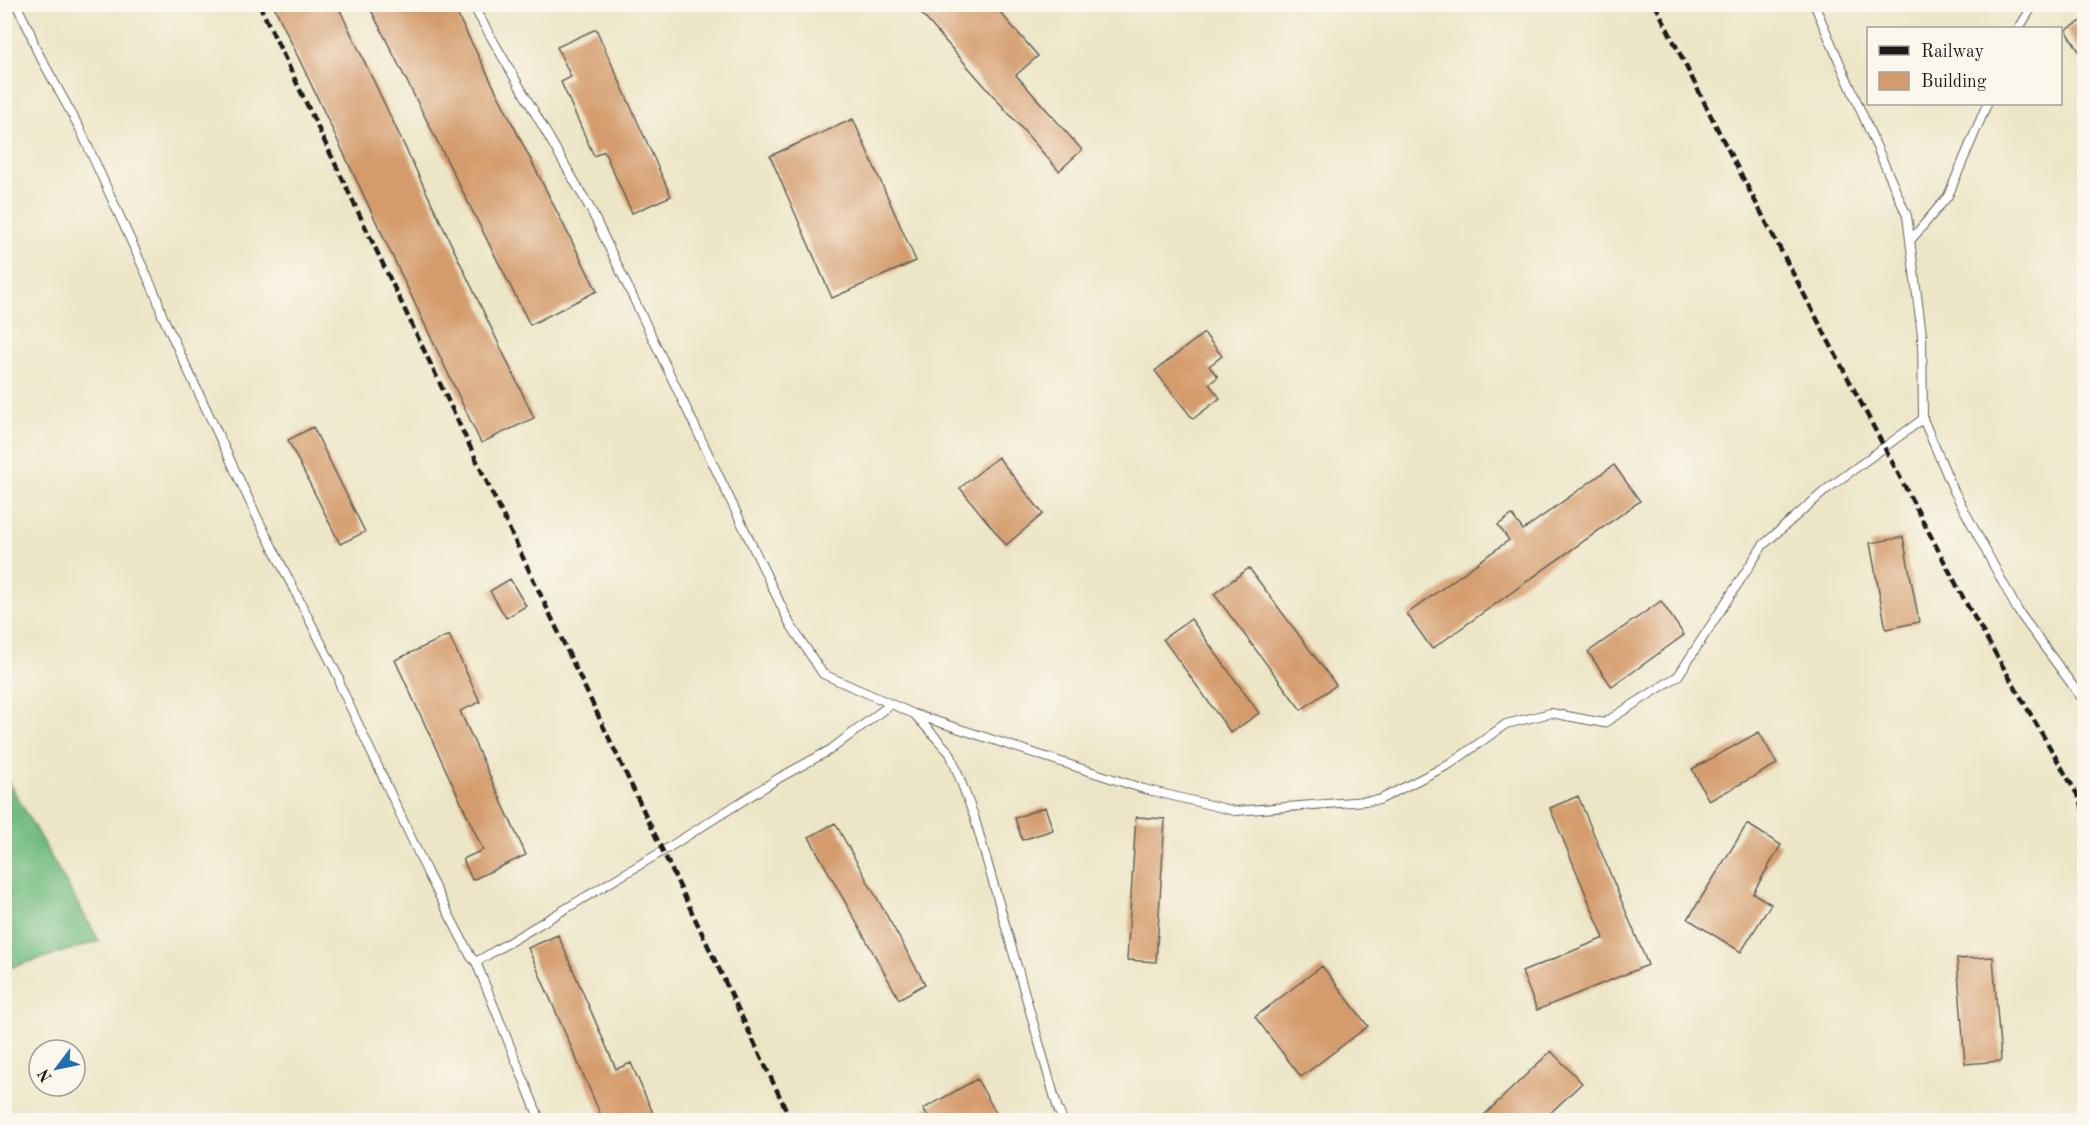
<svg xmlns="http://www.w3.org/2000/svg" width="2089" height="1125" font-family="'Old Standard TT',serif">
<rect width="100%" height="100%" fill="#fbf7ec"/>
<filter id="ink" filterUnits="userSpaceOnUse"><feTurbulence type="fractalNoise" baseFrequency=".0167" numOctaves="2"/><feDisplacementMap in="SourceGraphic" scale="12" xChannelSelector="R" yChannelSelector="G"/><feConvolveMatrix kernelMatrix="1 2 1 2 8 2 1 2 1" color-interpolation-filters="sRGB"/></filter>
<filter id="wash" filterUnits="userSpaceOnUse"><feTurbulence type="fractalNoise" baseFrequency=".008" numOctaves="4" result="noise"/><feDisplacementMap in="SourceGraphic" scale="24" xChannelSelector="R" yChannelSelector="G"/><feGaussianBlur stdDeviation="1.35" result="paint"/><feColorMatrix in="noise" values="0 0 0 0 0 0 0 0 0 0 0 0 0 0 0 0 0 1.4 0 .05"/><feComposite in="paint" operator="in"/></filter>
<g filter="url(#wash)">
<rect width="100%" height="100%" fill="#ece5c6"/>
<path fill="#72bb81" stroke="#476c4e" stroke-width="1.5" d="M 5,776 L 99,941 L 5,969 L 4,969 Z"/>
<g id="blocks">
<path fill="#d49c6d" d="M 273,4 L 337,4 L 534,418 L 481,443 Z
M 368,4 L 452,4 L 597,291 L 530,325 Z
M 929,4 L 993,4 L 1038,56 L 1016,75 L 1082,150 L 1059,171 L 920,12 Z
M 2085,19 L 2085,61 L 2066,30 Z
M 596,29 L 671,196 L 632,213 L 604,151 L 594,156 L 561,82 L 571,77 L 557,47 Z
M 853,119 L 916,261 L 832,298 L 770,156 Z
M 1204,333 L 1222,356 L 1209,366 L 1218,377 L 1209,384 L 1220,398 L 1193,419 L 1155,371 Z
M 313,427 L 365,532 L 340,544 L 288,440 Z
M 998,457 L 1043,514 L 1006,545 L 960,488 Z
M 1614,465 L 1640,501 L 1432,649 L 1407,614 L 1509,540 L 1498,525 L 1512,515 L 1523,530 Z
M 1903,537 L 1919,622 L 1886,629 L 1870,543 Z
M 1249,568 L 1336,685 L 1301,710 L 1214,594 Z
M 510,579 L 526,606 L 506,618 L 490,591 Z
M 1661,601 L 1684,635 L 1612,687 L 1588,652 Z
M 1191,619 L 1259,713 L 1231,733 L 1163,639 Z
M 449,635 L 480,702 L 460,711 L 526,855 L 472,880 L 463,859 L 483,850 L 395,660 Z
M 1759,732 L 1777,764 L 1709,801 L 1692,769 Z
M 1578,796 L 1648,965 L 1537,1010 L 1522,972 L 1604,938 L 1550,808 Z
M 1045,807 L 1053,830 L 1022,840 L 1015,818 Z
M 1136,817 L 1165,819 L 1156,962 L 1127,960 Z
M 835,823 L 925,984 L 899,999 L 809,837 Z
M 1747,824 L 1781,845 L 1753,893 L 1771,904 L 1741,952 L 1688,919 Z
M 558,935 L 616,1069 L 631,1063 L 656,1120 L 603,1120 L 528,948 Z
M 1993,957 L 2001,1061 L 1965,1064 L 1957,959 Z
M 1322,966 L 1368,1026 L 1301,1077 L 1255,1017 Z
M 1551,1051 L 1582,1083 L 1543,1120 L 1479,1120 Z
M 977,1079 L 1000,1120 L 930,1120 L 923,1109 Z"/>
</g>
</g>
<g filter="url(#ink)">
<use href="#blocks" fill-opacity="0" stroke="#656258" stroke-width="1.5"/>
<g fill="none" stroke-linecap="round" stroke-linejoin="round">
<g stroke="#656258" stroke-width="10">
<path id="lane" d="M 16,4 L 30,32 L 36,49 L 80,129 L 157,298 L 162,315 L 257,517 L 339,678 L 340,685 L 428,874 L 471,957 L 476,962 L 540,1120
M 472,4 L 591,210 L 790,624 L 823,674 L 914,714 L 1144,789 L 1235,811 L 1379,800 L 1450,764 L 1506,724 L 1551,713 L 1604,723 L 1678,676 L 1763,545 L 1827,489 L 1923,419 L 1922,335 L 1907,216 L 1814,4
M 2019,28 L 2034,4
M 1910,241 L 1948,196 L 1987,104
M 1923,419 L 1954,491 L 2018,611 L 2084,701
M 915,715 L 950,753 L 974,816 L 1058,1109 L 1063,1120
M 476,962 L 663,851 L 779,778 L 830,750 L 891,704"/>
</g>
<use href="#lane" stroke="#fff" stroke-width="8"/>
<path stroke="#1c1c1c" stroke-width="4.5" stroke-dasharray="9 4.5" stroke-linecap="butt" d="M 259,4 L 791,1120
M 1655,4 L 1723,140 L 1966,603 L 2081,801 L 2084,816"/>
</g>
</g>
<rect width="2089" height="1125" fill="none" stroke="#fbf7ec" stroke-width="24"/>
<rect x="1867" y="27" width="195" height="78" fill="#fbf7ec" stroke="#a29f99" stroke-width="1.5"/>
<rect x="1879" y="46" width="30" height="9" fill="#1c1c1c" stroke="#a29f99" stroke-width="1.5"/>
<text x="1921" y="57" font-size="18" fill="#1c1c1c">Railway</text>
<rect x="1879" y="72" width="30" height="18" fill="#d49c6d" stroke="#a29f99" stroke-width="1.5"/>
<text x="1921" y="87" font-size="18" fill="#1c1c1c">Building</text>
<g transform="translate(57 1068) rotate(238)"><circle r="28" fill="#fbf7ec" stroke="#a29f99" stroke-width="1.5"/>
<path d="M0-4.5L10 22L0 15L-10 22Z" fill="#1f6fb2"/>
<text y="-9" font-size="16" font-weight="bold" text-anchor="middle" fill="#1c1c1c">N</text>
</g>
</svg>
